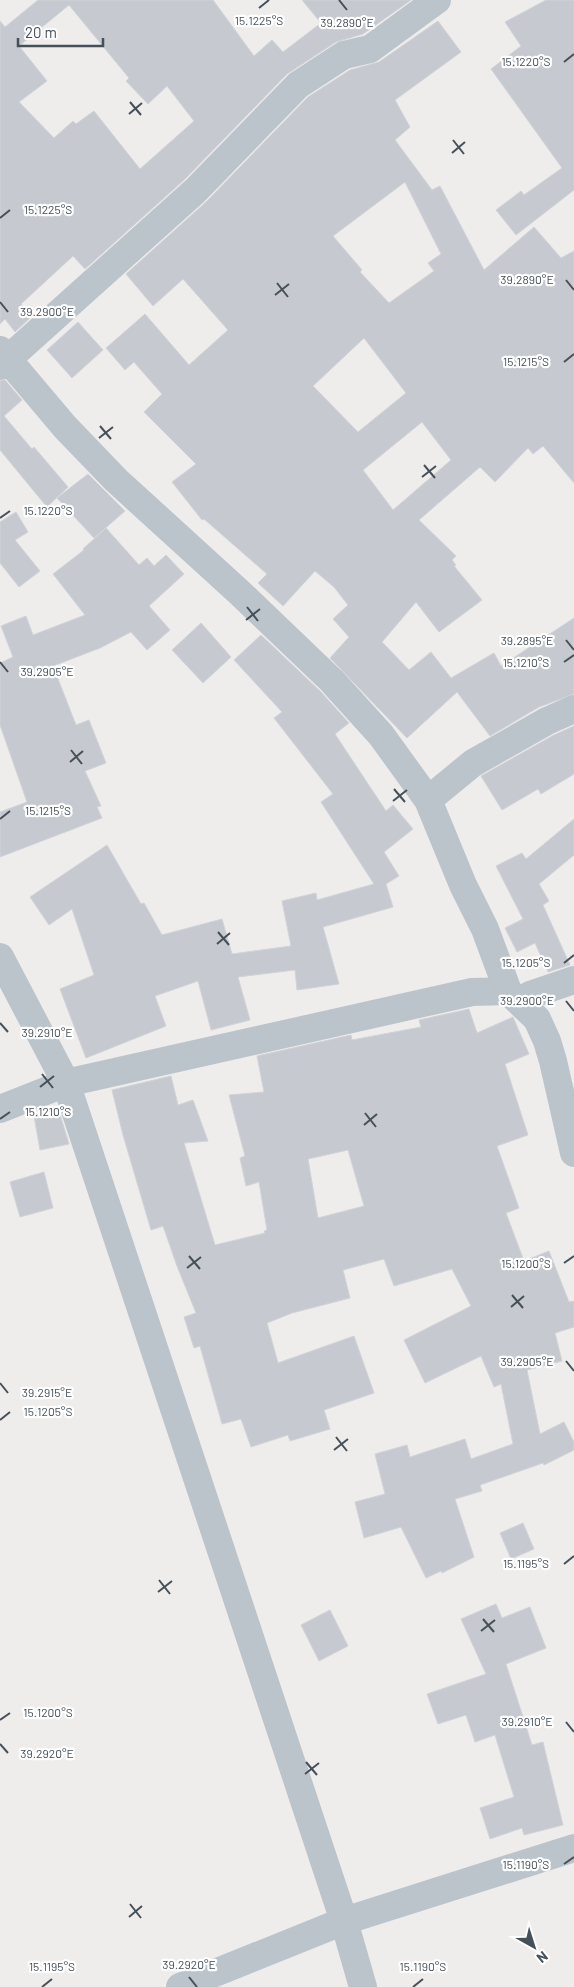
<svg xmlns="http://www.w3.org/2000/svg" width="574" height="1987" font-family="Barlow,sans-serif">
<rect width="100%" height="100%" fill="#efecec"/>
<path fill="#c6c9cf" stroke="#d0d3d8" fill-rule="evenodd" d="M 38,0 L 213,0 L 254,56 L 272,40 L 283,52 L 321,23 L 302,0 L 411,0 L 363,34 L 336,42 L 287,74 L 184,180 L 85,269 L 73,256 L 21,304 L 31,317 L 15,332 L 5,319 L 0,324 L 0,21 L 5,27 ZM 69,5 L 129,78 L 126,81 L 148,104 L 167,86 L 194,121 L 140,169 L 94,111 L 76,124 L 73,121 L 54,138 L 19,102 L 47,81 L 19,46 Z
M 546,0 L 574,0 L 574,190 L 516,235 L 496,210 L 521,191 L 524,195 L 562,168 L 491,69 L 521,46 L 505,22 Z
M 438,21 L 461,52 L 395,100 L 410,127 L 395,140 L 432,190 L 440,186 L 484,270 L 534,227 L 561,258 L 574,251 L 574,483 L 543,446 L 533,454 L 528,448 L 495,482 L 480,467 L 419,520 L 456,556 L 452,560 L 456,565 L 454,566 L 482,600 L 439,632 L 416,602 L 382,642 L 409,670 L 431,652 L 451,678 L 494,653 L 501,666 L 574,618 L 574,694 L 539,707 L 490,736 L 457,692 L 407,738 L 330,658 L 349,637 L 333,619 L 348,605 L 334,587 L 315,571 L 283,606 L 258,583 L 267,574 L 204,519 L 202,520 L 172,482 L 196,464 L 144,412 L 162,394 L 134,362 L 125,370 L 106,348 L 145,314 L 189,365 L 228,330 L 183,279 L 153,306 L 126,274 L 206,202 L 308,97 L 350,70 L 379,62 ZM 405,182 L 441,254 L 428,263 L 434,271 L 389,303 L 360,272 L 362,270 L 333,236 ZM 364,338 L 406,393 L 358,432 L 313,386 ZM 422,422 L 451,460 L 393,510 L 363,470 Z
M 78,322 L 103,350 L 72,378 L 47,350 Z
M 5,380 L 22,400 L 4,416 L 32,449 L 34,447 L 68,487 L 47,507 L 0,450 L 0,381 Z
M 88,474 L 125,511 L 94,538 L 57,498 Z
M 16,512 L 28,532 L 15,540 L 40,571 L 19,587 L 0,563 L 0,522 Z
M 106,528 L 139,565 L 147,558 L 154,566 L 166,555 L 184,574 L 149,606 L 170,630 L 147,650 L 131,632 L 100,648 L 53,666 L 76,725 L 89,720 L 106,763 L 85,771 L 101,806 L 97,807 L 102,818 L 0,857 L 0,812 L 27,802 L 0,725 L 0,663 L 13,657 L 1,626 L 26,616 L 33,635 L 85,615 L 53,574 L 84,550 L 83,549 Z
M 201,623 L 231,657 L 203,683 L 172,650 Z
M 261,635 L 321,692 L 349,723 L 335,734 L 386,811 L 393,805 L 413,829 L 384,852 L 399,876 L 386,884 L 393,907 L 323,927 L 339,984 L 297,990 L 295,970 L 238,977 L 250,1020 L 211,1030 L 198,981 L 155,996 L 166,1026 L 86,1058 L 60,989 L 94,975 L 72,909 L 49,925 L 30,897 L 107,845 L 141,904 L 144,903 L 162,935 L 222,919 L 232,954 L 291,946 L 282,901 L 316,893 L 317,900 L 374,884 L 321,802 L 333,794 L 274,718 L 282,712 L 234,660 Z
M 574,726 L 574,774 L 541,794 L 538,789 L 502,810 L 481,776 L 554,735 Z
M 574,819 L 574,855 L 539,884 L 549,901 L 543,905 L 570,965 L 548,972 L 535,943 L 517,952 L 505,928 L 523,919 L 496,866 L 522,853 L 526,859 Z
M 469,1009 L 477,1033 L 513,1017 L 529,1054 L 505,1064 L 528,1135 L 497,1146 L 519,1208 L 506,1213 L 524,1261 L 549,1251 L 569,1302 L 574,1301 L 574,1327 L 555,1333 L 562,1361 L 527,1370 L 540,1434 L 564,1422 L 574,1442 L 574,1450 L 544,1465 L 543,1463 L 480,1485 L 482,1491 L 455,1499 L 474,1557 L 442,1573 L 441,1571 L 426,1578 L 401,1527 L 364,1538 L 355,1502 L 385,1494 L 375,1454 L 407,1445 L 410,1457 L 465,1439 L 471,1459 L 513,1444 L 501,1384 L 494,1387 L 481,1356 L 425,1383 L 404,1340 L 471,1306 L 452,1269 L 394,1286 L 384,1259 L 343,1270 L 350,1298 L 292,1313 L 267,1323 L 278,1363 L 354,1336 L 374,1393 L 324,1410 L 330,1429 L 290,1441 L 288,1435 L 251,1447 L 241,1419 L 222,1424 L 200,1346 L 194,1348 L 184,1317 L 196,1313 L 177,1266 L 163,1226 L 151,1230 L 123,1135 L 112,1090 L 171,1076 L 178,1105 L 193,1100 L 208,1141 L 184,1143 L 215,1245 L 265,1233 L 264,1231 L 267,1230 L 259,1182 L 246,1186 L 240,1158 L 245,1156 L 229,1095 L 264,1092 L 257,1056 L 351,1035 L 352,1040 L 421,1027 L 419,1020 ZM 348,1150 L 364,1206 L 318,1218 L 308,1159 Z
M 59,1111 L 69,1144 L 40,1150 L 34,1116 Z
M 44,1172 L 53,1208 L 20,1217 L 10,1182 Z
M 523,1523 L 534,1549 L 511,1559 L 500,1533 Z
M 496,1604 L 502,1618 L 530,1607 L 546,1648 L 506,1664 L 532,1745 L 543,1742 L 563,1825 L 524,1835 L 522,1828 L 490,1839 L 480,1808 L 514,1797 L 495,1735 L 475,1742 L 466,1715 L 438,1724 L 427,1694 L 486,1674 L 461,1619 Z
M 330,1610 L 348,1646 L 319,1661 L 301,1625 Z"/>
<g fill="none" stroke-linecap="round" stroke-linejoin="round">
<path stroke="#bbc4cb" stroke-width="28" d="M 0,350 L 65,427 L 116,480 L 240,593 L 332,681 L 381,735 L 428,800 L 463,885 L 485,929 L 508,991 L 537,1019 L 547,1041 L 553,1061 L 574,1153
M 0,366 L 195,191 L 298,85 L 344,55 L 370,49 L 437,0
M 428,800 L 473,763 L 547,721 L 574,709
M 0,957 L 66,1083 L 344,1921 L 363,1987
M 521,1002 L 530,995 L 574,980
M 0,1109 L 66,1083 L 472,992 L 508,991
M 180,1987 L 344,1921 L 574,1848"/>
</g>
<path fill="none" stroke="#455059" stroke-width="2" d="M 339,0 L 347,10M 259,8 L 269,0M 564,62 L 574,54M 130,102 L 141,115M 129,114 L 142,103M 453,140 L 464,154M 452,153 L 465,142M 0,218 L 10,210M 566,280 L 574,290M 277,283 L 288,297M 275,295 L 289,284M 0,302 L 8,312M 564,362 L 574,354M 100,426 L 111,439M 99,438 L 113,427M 424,465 L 435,478M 422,477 L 436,466M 0,518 L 10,511M 247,607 L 258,621M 246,620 L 260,609M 566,640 L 574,650M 0,662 L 8,672M 564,662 L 574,655M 71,750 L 82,764M 70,762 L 83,751M 394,789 L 405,802M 393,801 L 407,790M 0,819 L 10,811M 218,932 L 229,945M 217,944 L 230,933M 564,963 L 574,955M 566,1001 L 574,1011M 0,1023 L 8,1032M 42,1074 L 53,1088M 40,1087 L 54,1076M 365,1113 L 376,1127M 0,1119 L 10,1112M 364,1125 L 377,1114M 189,1256 L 200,1269M 564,1263 L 574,1256M 187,1268 L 201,1257M 512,1295 L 523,1308M 511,1307 L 524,1296M 566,1361 L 574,1371M 0,1383 L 8,1393M 0,1420 L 10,1412M 336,1437 L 347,1451M 334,1450 L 348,1439M 564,1564 L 574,1556M 159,1580 L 170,1594M 158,1592 L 172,1581M 483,1619 L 494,1632M 481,1631 L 495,1620M 0,1720 L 10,1713M 566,1722 L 574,1732M 0,1744 L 8,1753M 306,1762 L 317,1775M 305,1774 L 319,1763M 564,1864 L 574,1857M 130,1904 L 141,1918M 129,1917 L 142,1906M 189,1977 L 197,1987M 42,1987 L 52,1979M 413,1987 L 423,1979"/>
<g font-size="12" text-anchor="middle" fill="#455059" stroke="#fff" stroke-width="4.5" stroke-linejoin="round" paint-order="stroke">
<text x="259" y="25">15.1225°S</text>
<text x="347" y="27">39.2890°E</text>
<text x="526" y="66">15.1220°S</text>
<text x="48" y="214">15.1225°S</text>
<text x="527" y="284">39.2890°E</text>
<text x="47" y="316">39.2900°E</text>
<text x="526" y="366">15.1215°S</text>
<text x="48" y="515">15.1220°S</text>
<text x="527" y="645">39.2895°E</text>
<text x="526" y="667">15.1210°S</text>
<text x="47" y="676">39.2905°E</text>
<text x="48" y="815">15.1215°S</text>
<text x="526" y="967">15.1205°S</text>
<text x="527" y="1005">39.2900°E</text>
<text x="47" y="1037">39.2910°E</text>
<text x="48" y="1116">15.1210°S</text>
<text x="526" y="1268">15.1200°S</text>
<text x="527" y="1366">39.2905°E</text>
<text x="47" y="1397">39.2915°E</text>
<text x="48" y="1416">15.1205°S</text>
<text x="526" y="1568">15.1195°S</text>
<text x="48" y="1717">15.1200°S</text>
<text x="527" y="1726">39.2910°E</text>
<text x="47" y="1758">39.2920°E</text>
<text x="526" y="1869">15.1190°S</text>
<text x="189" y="1969">39.2920°E</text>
<text x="52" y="1971">15.1195°S</text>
<text x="423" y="1971">15.1190°S</text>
</g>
<g transform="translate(534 1947) rotate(141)" stroke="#ffffff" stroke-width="4" paint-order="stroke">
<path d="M0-4L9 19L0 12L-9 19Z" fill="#455059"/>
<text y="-8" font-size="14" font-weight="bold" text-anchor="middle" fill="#455059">N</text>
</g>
<path d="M18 38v8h85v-8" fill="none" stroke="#455059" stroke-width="2.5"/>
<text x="25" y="38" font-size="15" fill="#455059" stroke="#ffffff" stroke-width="4" paint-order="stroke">20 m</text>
</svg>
